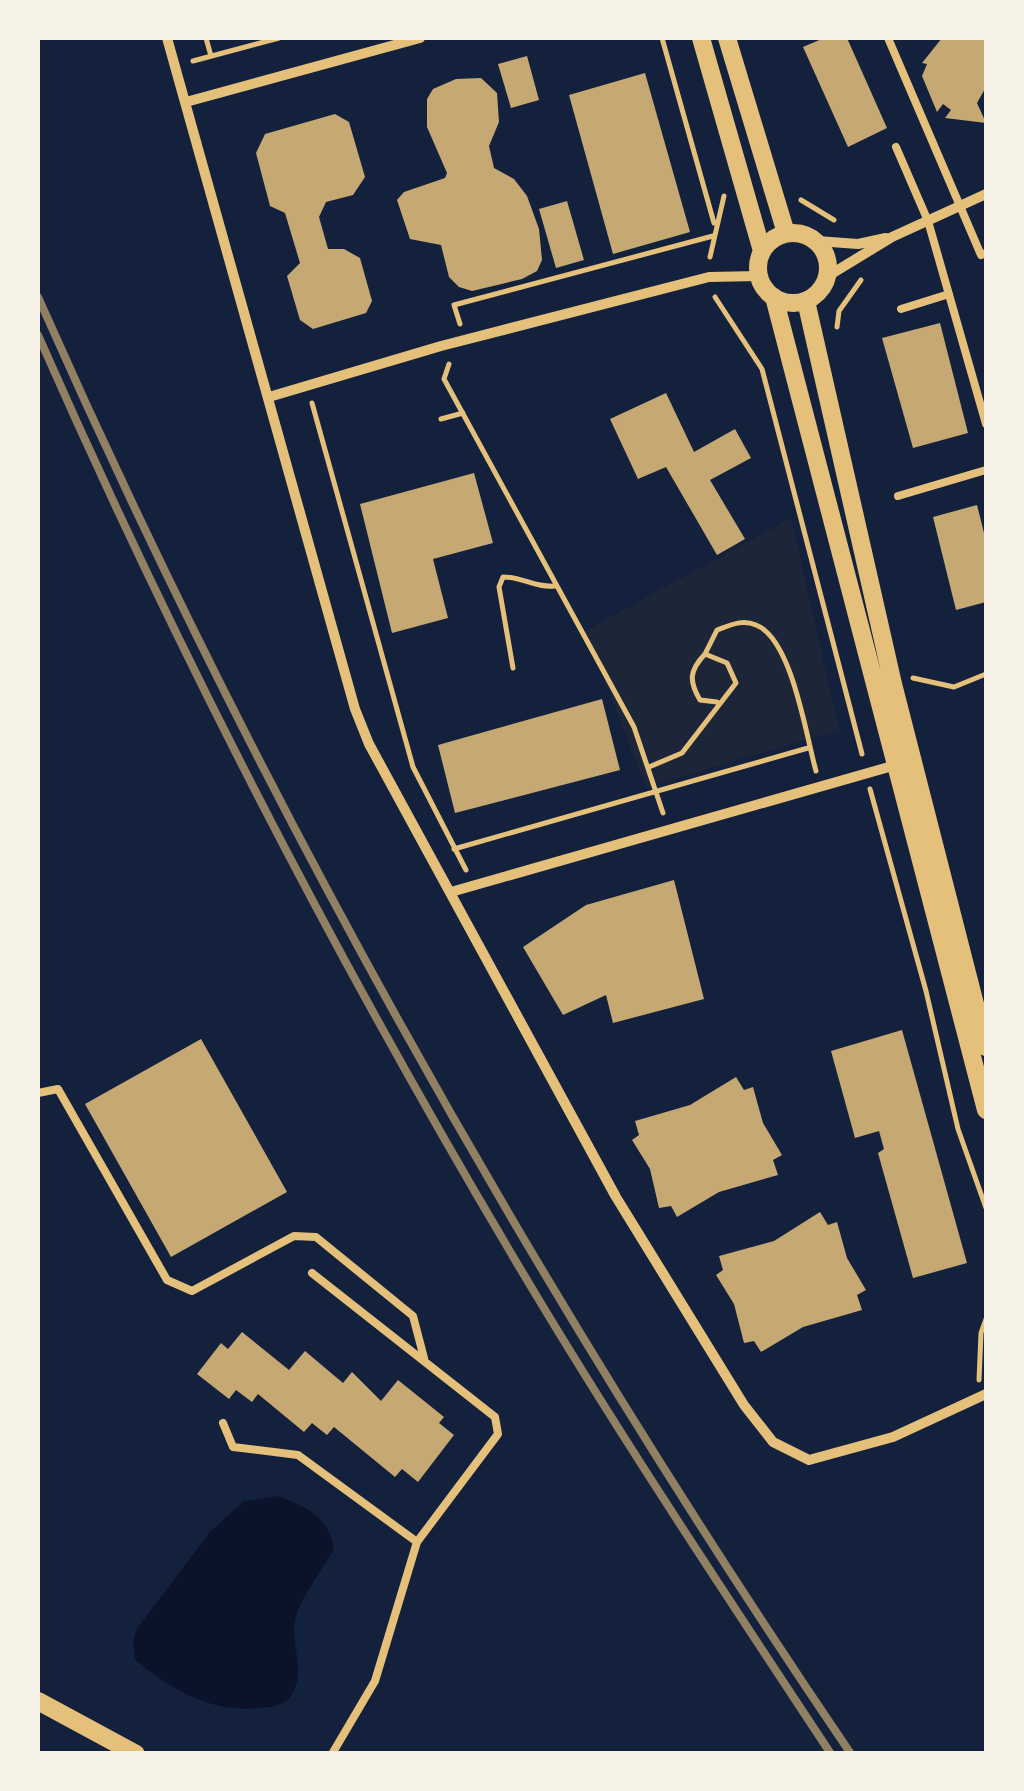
<svg xmlns="http://www.w3.org/2000/svg" width="1024" height="1791" font-family="'DejaVu Sans',sans-serif">
<rect width="100%" height="100%" fill="#14213d"/>
<path fill="#1d2539" d="M 791,518 L 839,730 L 646,787 L 585,631 Z"/>
<path fill="#0b132b" d="M 279,1496 C 308,1508 328,1516 334,1549 C 322,1570 303,1594 296,1616 C 289,1642 306,1668 293,1693 C 286,1706 273,1707 260,1708 C 211,1713 171,1690 135,1659 L 133,1641 L 138,1627 L 210,1532 L 244,1501 Z"/>
<path fill="#c6a872" d="M 824,38 L 847,38 L 887,128 L 848,147 L 803,47 Z
M 942,38 L 986,38 L 986,87 L 977,103 L 986,123 L 945,118 L 951,110 L 943,104 L 937,112 L 922,76 L 927,64 L 922,63 Z
M 527,56 L 539,100 L 511,108 L 498,64 Z
M 645,73 L 690,232 L 613,254 L 569,95 Z
M 481,78 L 497,93 L 499,122 L 489,146 L 494,168 L 514,179 L 527,196 L 539,229 L 542,260 L 537,271 L 522,279 L 472,291 L 459,287 L 449,277 L 441,245 L 410,239 L 397,200 L 404,192 L 445,178 L 447,173 L 427,127 L 427,99 L 433,89 L 456,79 Z
M 335,114 L 349,122 L 365,177 L 353,195 L 326,202 L 319,217 L 328,249 L 344,249 L 360,258 L 372,301 L 366,313 L 313,329 L 300,320 L 287,276 L 300,263 L 285,213 L 270,206 L 256,153 L 265,134 Z
M 567,201 L 584,260 L 556,268 L 539,209 Z
M 940,323 L 968,433 L 913,448 L 882,338 Z
M 666,393 L 694,452 L 735,429 L 751,458 L 710,480 L 745,539 L 717,555 L 666,467 L 638,479 L 610,419 Z
M 474,473 L 493,543 L 433,559 L 448,618 L 392,633 L 360,504 Z
M 977,505 L 986,541 L 986,602 L 956,610 L 933,517 Z
M 602,699 L 620,770 L 455,813 L 438,745 Z
M 674,880 L 704,999 L 613,1023 L 606,995 L 563,1015 L 523,947 L 586,905 Z
M 902,1030 L 967,1263 L 913,1278 L 878,1153 L 884,1149 L 879,1131 L 855,1138 L 831,1051 Z
M 201,1039 L 287,1192 L 171,1257 L 85,1104 Z
M 736,1077 L 744,1090 L 753,1087 L 763,1123 L 782,1155 L 773,1160 L 778,1175 L 719,1192 L 677,1217 L 671,1206 L 659,1208 L 650,1169 L 632,1140 L 639,1135 L 635,1121 L 690,1105 Z
M 820,1212 L 828,1225 L 837,1222 L 847,1258 L 866,1290 L 857,1295 L 862,1310 L 803,1327 L 761,1352 L 754,1341 L 744,1343 L 734,1304 L 716,1275 L 723,1270 L 719,1256 L 774,1241 Z
M 242,1332 L 289,1370 L 305,1351 L 343,1383 L 352,1372 L 381,1401 L 398,1380 L 444,1417 L 439,1423 L 454,1435 L 418,1482 L 402,1469 L 395,1477 L 334,1427 L 327,1435 L 312,1423 L 304,1432 L 258,1394 L 252,1402 L 236,1390 L 229,1399 L 197,1374 L 221,1343 L 228,1349 Z"/>
<g fill="none" stroke-linecap="round" stroke-linejoin="round">
<path stroke="#e5c07b" stroke-width="5" d="M 206,38 L 211,56
M 662,38 L 714,223
M 193,61 L 279,38
M 801,200 L 834,220
M 710,257 L 724,196
M 715,297 L 762,369 L 862,754
M 460,324 L 454,305 L 713,236
M 837,327 L 839,311 L 861,280
M 449,364 L 444,379 L 634,727 L 663,813
M 312,403 L 413,767 L 466,870
M 441,419 L 463,413
M 705,654 C 689,671 689,681 700,700 L 717,702
M 513,668 L 499,587 L 503,577 C 523,577 535,588 555,586
M 913,678 L 954,687 L 986,674
M 649,767 L 682,753 L 736,683 L 727,663 L 705,654 L 717,630 C 731,625 742,619 756,625 C 792,639 806,736 816,771
M 870,789 L 926,991 L 958,1129 L 986,1208
M 454,849 L 808,748
M 979,1380 L 981,1333 L 986,1319"/>
<path stroke="#e5c07b" stroke-width="8" d="M 888,38 L 981,255 L 986,253
M 896,147 L 928,221 L 986,424
M 901,309 L 949,294
M 898,496 L 986,470
M 38,1093 L 58,1089 L 167,1280 L 192,1291 L 294,1236 L 316,1237 L 413,1316 L 424,1358
M 312,1273 L 495,1417 L 498,1434 L 417,1542 L 375,1681 L 332,1754
M 223,1423 L 233,1447 L 298,1455 L 417,1542"/>
<path stroke="#e5c07b" stroke-width="10" d="M 167,38 L 355,709 L 369,744 L 616,1197 L 744,1405 L 773,1442 L 809,1460 L 893,1437 L 986,1394
M 186,102 L 420,38
M 817,241 L 858,244 L 886,238
M 828,276 L 892,237 L 986,194
M 269,397 L 441,346 L 709,277 L 759,276
M 451,892 L 896,765"/>
<path stroke="#e5c07b" stroke-width="18" d="M 701,38 L 762,251
M 727,38 L 786,233
M758 268a35 35 0 1 1 70 0a35 35 0 1 1-70 0Z
M 774,297 L 986,1110
M 806,301 L 893,684 L 986,1047
M 38,1701 L 136,1754"/>
<path stroke="#918062" stroke-width="8" d="M 38,297 C 264,808 537,1292 851,1754
M 38,335 C 184,667 352,989 539,1300 C 632,1454 732,1604 831,1754"/>
</g>
<rect width="1024" height="1791" fill="none" stroke="#f6f1e7" stroke-width="80"/>
</svg>
